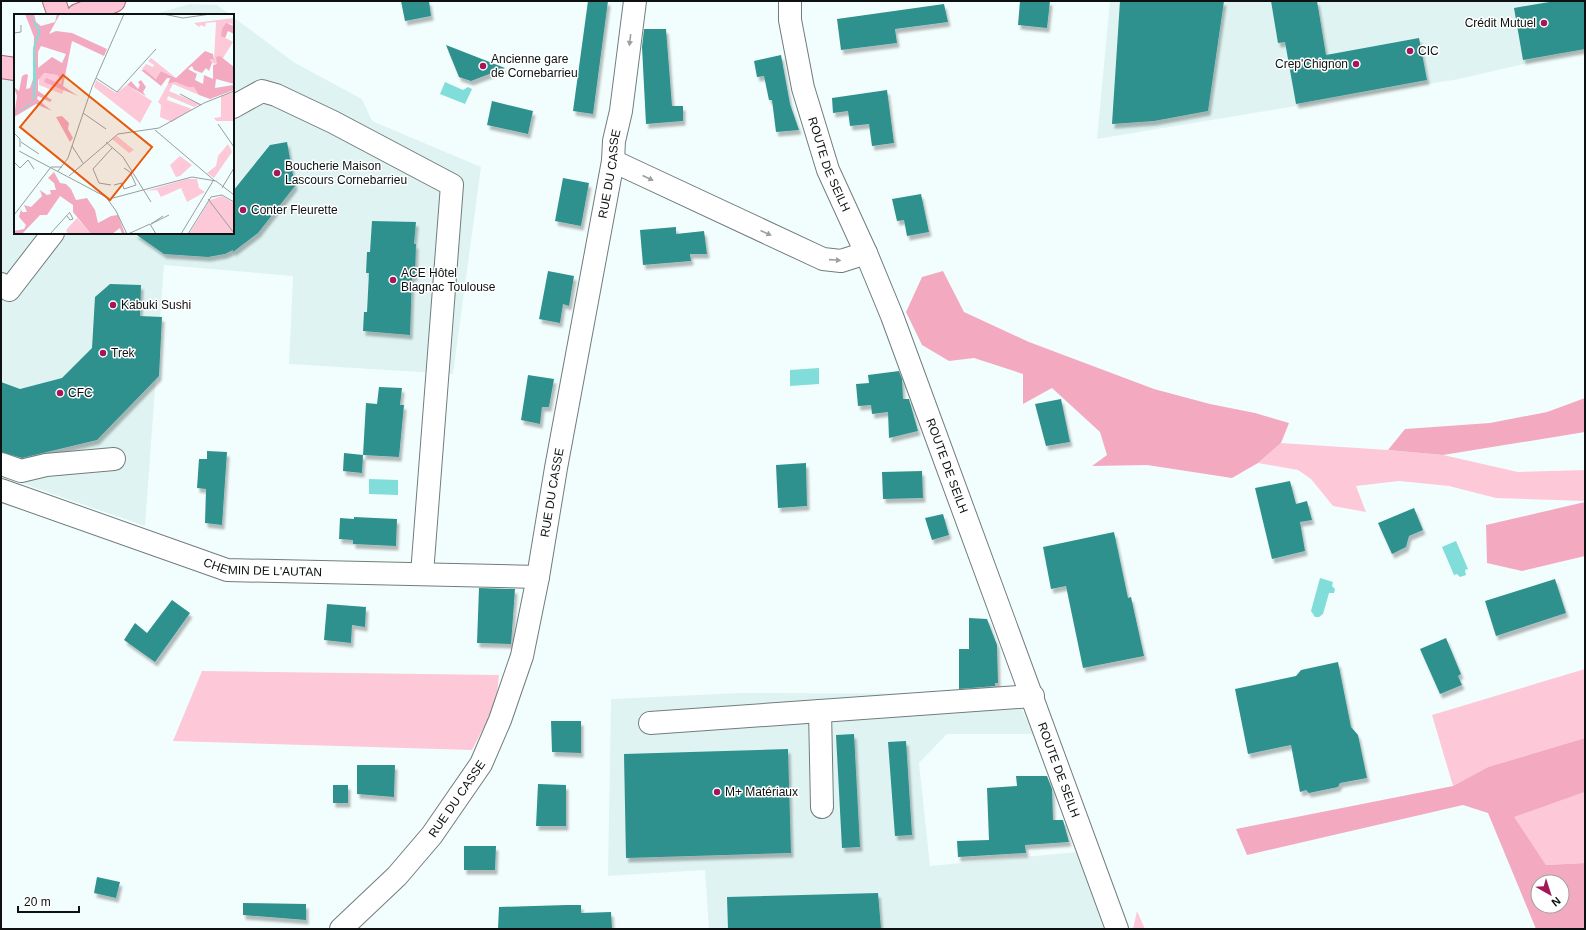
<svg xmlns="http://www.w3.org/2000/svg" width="1586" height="930" font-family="Helvetica,sans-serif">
<defs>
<filter id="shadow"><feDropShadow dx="2.5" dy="4.5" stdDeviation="1" flood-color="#0004"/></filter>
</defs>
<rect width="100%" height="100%" fill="#f2fefd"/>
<path fill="#dff4f2" d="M 1110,1 L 1585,1 L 1585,50 L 1459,79 L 1097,139 Z
M 190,4 L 217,5 L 231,15 L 151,15 Z
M 233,17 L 295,63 L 362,99 L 372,121 L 481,167 L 453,374 L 289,364 L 293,276 L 164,265 L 145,526 L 1,476 L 1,75 L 15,80 L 15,233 L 233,233 Z
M 739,693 L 1015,694 L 1033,734 L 947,734 L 919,763 L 930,866 L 1077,852 L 1104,929 L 709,929 L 705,870 L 608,876 L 611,699 Z"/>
<path fill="#fdc9d8" d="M 1281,443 L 1388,450 L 1443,455 L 1518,472 L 1585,470 L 1585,501 L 1496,498 L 1449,486 L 1399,481 L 1356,486 L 1366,512 L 1333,506 L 1311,479 L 1298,470 L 1258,463 Z
M 1585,669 L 1585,738 L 1488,767 L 1453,786 L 1432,715 Z
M 202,671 L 499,675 L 496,704 L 472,750 L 173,741 Z
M 1585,792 L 1585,863 L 1546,865 L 1513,817 Z
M 1137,911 L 1145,929 L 1133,929 Z"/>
<path fill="#f3aac0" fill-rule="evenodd" d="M 943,271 L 964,312 L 1029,342 L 1154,389 L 1210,404 L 1255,413 L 1289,423 L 1281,443 L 1258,463 L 1232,478 L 1147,465 L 1092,466 L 1107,455 L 1100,432 L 1052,388 L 1023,404 L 1023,374 L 974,358 L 949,361 L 922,345 L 906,312 L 922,277 Z
M 1585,398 L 1585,432 L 1443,455 L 1388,450 L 1405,429 L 1490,423 L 1547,412 Z
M 1585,502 L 1585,556 L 1522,571 L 1487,563 L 1486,525 Z
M 1585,738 L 1585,792 L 1514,817 L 1546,865 L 1585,863 L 1585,929 L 1536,929 L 1488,813 L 1463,805 L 1247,855 L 1236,829 L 1453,786 L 1488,767 ZM 1538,882 L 1562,882 L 1562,906 L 1538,906 Z"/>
<path fill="#80ddd9" d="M 445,82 L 463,90 L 468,87 L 472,89 L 465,104 L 440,94 Z
M 819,368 L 819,384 L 790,386 L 790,370 Z
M 369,479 L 398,480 L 398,495 L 369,494 Z
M 1456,541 L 1468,569 L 1465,570 L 1466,575 L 1460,577 L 1457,574 L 1454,575 L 1442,547 Z
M 1320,578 L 1333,582 L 1332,586 L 1335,589 L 1334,593 L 1329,593 L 1323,614 L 1319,617 L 1315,617 L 1311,611 Z"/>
<path fill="#2e918e" filter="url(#shadow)" d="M 401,1 L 429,1 L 431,16 L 405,21 Z
M 588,1 L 608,1 L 593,114 L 573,111 Z
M 1020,1 L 1050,1 L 1047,28 L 1018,25 Z
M 1120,1 L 1224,1 L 1208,111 L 1154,121 L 1112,124 Z
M 1271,1 L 1317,1 L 1326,55 L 1419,38 L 1427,80 L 1296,104 L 1285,42 L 1278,43 Z
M 1555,1 L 1585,1 L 1585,49 L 1523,60 L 1514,8 Z
M 944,4 L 948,22 L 895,29 L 897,43 L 841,50 L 837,19 Z
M 644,29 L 666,29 L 672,106 L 683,106 L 683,121 L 646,124 L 642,47 Z
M 446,45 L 505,68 L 471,81 L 459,77 Z
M 781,55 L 790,104 L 799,130 L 776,132 L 772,100 L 769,100 L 764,76 L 757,77 L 754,61 Z
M 887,90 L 894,143 L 872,146 L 869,124 L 850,126 L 848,111 L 833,113 L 832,98 Z
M 492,101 L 533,111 L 528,134 L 487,125 Z
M 287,142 L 295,186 L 258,233 L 233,252 L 233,250 L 225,254 L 208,257 L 164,254 L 134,233 L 233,233 L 233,191 L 270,145 Z
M 563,178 L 589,183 L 581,226 L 555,221 Z
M 921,194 L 929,232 L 907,236 L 904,220 L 897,221 L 892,199 Z
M 372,221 L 416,222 L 414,244 L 416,244 L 415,276 L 412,276 L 410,335 L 363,331 L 364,312 L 367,312 L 369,273 L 366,273 L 367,252 L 370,252 Z
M 676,227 L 676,234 L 704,231 L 707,254 L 690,254 L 691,261 L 643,265 L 640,230 Z
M 548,271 L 574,276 L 569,306 L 563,304 L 560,323 L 539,319 Z
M 110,284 L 141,285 L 140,316 L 162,317 L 159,376 L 97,440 L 22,458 L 1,452 L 1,382 L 20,389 L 62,378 L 92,348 L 95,297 Z
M 899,371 L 902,379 L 903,399 L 909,399 L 918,431 L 889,438 L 888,412 L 872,414 L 871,405 L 858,406 L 856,384 L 869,383 L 868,375 Z
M 528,375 L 554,379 L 549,407 L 542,407 L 540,424 L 521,420 Z
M 379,387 L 402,388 L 400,405 L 404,405 L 399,457 L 363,455 L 366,403 L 377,404 Z
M 1061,399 L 1070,442 L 1046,446 L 1035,404 Z
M 207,451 L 227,452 L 222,525 L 205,523 L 206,489 L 197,488 L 199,459 L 207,459 Z
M 344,453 L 363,455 L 362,473 L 343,471 Z
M 806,463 L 807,506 L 778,508 L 776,465 Z
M 922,471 L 923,498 L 883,499 L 882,472 Z
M 1290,481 L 1296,504 L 1307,501 L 1312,520 L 1300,522 L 1305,551 L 1272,559 L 1255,488 Z
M 1414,508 L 1423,530 L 1409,536 L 1406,547 L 1392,554 L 1378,523 Z
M 943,514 L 949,535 L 932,540 L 925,518 Z
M 354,517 L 397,519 L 396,546 L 353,544 L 353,540 L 339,539 L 340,518 L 354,519 Z
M 1114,532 L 1128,598 L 1131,597 L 1144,656 L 1083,668 L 1066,586 L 1051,589 L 1043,547 Z
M 1555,579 L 1566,613 L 1496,636 L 1485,601 Z
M 479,588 L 515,589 L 511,644 L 477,643 Z
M 172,600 L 190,613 L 155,662 L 124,640 L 135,623 L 147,633 Z
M 327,604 L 366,607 L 365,627 L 352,625 L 351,643 L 324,640 Z
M 969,618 L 987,619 L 997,645 L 998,683 L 995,683 L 995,686 L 959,689 L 959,649 L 969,649 Z
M 1446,638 L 1461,674 L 1458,676 L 1462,685 L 1440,694 L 1420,649 Z
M 1338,662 L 1351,727 L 1358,735 L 1367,778 L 1340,783 L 1338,787 L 1309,793 L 1306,790 L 1300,792 L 1291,745 L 1248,754 L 1235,689 L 1296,676 L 1301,670 Z
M 551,721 L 581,721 L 581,753 L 552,752 Z
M 854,734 L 860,847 L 842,848 L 836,735 Z
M 906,741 L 912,835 L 895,836 L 888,742 Z
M 788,749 L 791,853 L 626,858 L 624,754 Z
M 357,765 L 395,765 L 394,797 L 357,794 Z
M 1016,776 L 1047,776 L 1052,789 L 1053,820 L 1063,820 L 1069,842 L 1025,845 L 1026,853 L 958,857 L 957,841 L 989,840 L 987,788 L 1017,786 Z
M 538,784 L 566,785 L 566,826 L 536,826 Z
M 333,785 L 348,785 L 348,803 L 333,803 Z
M 464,846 L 496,846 L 495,870 L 464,870 Z
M 97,877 L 120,882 L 116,898 L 94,893 Z
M 878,893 L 881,929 L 728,929 L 727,897 Z
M 243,903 L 306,904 L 306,920 L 243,915 Z
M 567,905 L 581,905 L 581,913 L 611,912 L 612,929 L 498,929 L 499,907 Z"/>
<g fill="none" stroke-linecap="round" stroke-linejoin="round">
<g stroke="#717c7c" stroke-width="24">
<g id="minor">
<path id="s1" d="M 790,1 L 790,20 L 803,88 L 828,170 L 866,253 L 892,316 L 1117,929"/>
<path d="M 233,107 L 262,91 L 276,95 L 333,122 L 452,185 L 422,574"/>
<path d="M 613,161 L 823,259 L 841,261 L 866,253"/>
<path d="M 1,284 L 9,290 L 53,233"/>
<path d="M 1,464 L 21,471 L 46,465 L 114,459"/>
<path id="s2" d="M 1,490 L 227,570 L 538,577"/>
<path d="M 820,711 L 822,807"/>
<path d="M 650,723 L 1033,696"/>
<path id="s3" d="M 341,929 L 397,876 L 432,835 L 481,764 L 500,720 L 522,656 L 538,577 L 556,468 L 613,161 L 614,141 L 621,111 L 635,1"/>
</g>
</g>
<g stroke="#a76b7e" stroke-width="24">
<path id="major" d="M 54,1 L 59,15
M 78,15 L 114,1
M 1,67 L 15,69"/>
</g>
<use href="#minor" stroke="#fff" stroke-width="22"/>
<use href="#major" stroke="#fcc4d5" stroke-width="22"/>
</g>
<defs><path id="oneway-solid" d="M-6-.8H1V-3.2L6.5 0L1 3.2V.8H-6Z"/></defs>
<g fill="#9ea0a0">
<use href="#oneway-solid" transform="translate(630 40) rotate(97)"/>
<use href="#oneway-solid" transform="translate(648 178) rotate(25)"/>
<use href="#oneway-solid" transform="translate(766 233) rotate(25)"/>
<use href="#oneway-solid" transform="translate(835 260) rotate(4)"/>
</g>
<g fill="#a6175a" stroke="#fff" stroke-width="1.5">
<circle cx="1544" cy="23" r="4"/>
<circle cx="1410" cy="51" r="4"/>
<circle cx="1356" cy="64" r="4"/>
<circle cx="483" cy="66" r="4"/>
<circle cx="277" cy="173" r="4"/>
<circle cx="243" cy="210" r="4"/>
<circle cx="393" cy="280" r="4"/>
<circle cx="113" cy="305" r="4"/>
<circle cx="103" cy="353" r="4"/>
<circle cx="60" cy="393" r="4"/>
<circle cx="717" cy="792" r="4"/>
</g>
<g text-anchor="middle" stroke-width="3" stroke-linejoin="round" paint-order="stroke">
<g font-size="12" fill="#0d1111" stroke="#fff" text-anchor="start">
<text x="1536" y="27" text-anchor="end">Crédit Mutuel</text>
<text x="1418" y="55">CIC</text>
<text x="491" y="63">Ancienne gare<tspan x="491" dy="14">de Cornebarrieu</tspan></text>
<text x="1348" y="68" text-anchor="end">Crep'Chignon</text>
<text x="285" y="170">Boucherie Maison<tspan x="285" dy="14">Lascours Cornebarrieu</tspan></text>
<text x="251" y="214">Conter Fleurette</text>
<text x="401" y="277">ACE Hôtel<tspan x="401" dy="14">Blagnac Toulouse</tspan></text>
<text x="121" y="309">Kabuki Sushi</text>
<text x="111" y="357">Trek</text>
<text x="68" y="397">CFC</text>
<text x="725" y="796">M+ Matériaux</text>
</g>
<g font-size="12" fill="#0d1111" stroke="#fff">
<text dy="4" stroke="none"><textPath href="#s1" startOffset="169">ROUTE DE SEILH</textPath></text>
<text dy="4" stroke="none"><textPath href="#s3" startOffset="823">RUE DU CASSE</textPath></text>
<text dy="4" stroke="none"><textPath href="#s1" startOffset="493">ROUTE DE SEILH</textPath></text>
<text dy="4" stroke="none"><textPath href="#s3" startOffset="499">RUE DU CASSE</textPath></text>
<text dy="4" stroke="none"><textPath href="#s2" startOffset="275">CHEMIN DE L'AUTAN</textPath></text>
<text dy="4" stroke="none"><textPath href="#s1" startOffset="817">ROUTE DE SEILH</textPath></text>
<text dy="4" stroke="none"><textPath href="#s3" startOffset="175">RUE DU CASSE</textPath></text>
</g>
</g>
<g transform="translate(14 14)">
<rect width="220" height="220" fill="#f2fefd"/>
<path d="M 220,4 L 220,12 L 216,9 L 211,12 L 208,22 L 219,28 L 209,44 L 203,43 L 203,50 L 198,49 L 196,45 L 200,46 L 202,8 L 192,9 L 191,13 L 187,11 L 185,13 L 180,9 ZM 137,44 L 161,63 L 147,57 L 143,65 L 128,55 L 132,50 L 139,53 L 140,51 L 134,47 ZM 29,59 L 43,61 L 48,66 L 48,70 L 32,65 L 50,75 L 48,80 L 25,71 L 25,63 ZM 82,66 L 102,79 L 113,71 L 138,87 L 126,109 L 80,73 ZM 161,68 L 174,73 L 180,72 L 185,81 L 159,70 L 155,77 L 186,90 L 180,93 L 154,82 L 153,86 L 178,95 L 158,108 L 146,103 L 147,91 L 144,88 L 154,70 ZM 220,78 L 220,107 L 202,107 L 200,104 L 207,103 L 207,82 ZM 103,122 L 120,136 L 115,139 L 98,125 ZM 214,130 L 218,138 L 200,164 L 193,159 L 202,152 L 204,142 ZM 166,142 L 178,151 L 166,162 L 162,163 L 156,151 ZM 173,165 L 183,165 L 185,174 L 191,178 L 173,188 L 167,174 L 147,183 L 143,176 L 132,177 ZM 208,182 L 220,189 L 220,220 L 175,220 L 196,186 ZM 63,204 L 77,220 L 54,220 L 52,216 Z" fill="#fdc9d8"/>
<path d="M 11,0 L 20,0 L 22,8 L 27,12 L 41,8 L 43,0 L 46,0 L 35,20 L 42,17 L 58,19 L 93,35 L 90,42 L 58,27 L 49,72 L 64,82 L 30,68 L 32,64 L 47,70 L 48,66 L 43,61 L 30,59 L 24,66 L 24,77 L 38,86 L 36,88 L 24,82 L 23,85 L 38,97 L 22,90 L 0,103 L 3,82 L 0,73 L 5,77 L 8,62 L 12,60 L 14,61 L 12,75 L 16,74 L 19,65 L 20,23 ZM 27,32 L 52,40 L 48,49 L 38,43 L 24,54 L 24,38 ZM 212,9 L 220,12 L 220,20 L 214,17 L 211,24 L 207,22 L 208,15 ZM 191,37 L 199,40 L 200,46 L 196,45 L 198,49 L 195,57 L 192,54 L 188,59 L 180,56 L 178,52 L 174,55 L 183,60 L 181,66 L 189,70 L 190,61 L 199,65 L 199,51 L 203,50 L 202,43 L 206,42 L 220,53 L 220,70 L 202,65 L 201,74 L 219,71 L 220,76 L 196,85 L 185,81 L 180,73 L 174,73 L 161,68 L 154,70 L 156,64 L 153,64 L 147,72 L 127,56 L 131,56 L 142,65 L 147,57 L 162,64 ZM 127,66 L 132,73 L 129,78 L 132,82 L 113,71 L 117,67 L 124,75 L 126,71 L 124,68 ZM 48,102 L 55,109 L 54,115 L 59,124 L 56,128 L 42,103 ZM 40,158 L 46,169 L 52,170 L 57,175 L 62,186 L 73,184 L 81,196 L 84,209 L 97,202 L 104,201 L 111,220 L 108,220 L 106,214 L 98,220 L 77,220 L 59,198 L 59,191 L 46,182 L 33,201 L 26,201 L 9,219 L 0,220 L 0,217 L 10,215 L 12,211 L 5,203 L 7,195 L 8,198 L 13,198 L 10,191 L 17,193 L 28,182 L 26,176 L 33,181 L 37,180 L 36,176 L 42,176 L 40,169 L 34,164 Z" fill="#f3aac0" fill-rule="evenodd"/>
<path d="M 16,0 L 25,14 L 26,19 L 21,34 L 22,61 L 21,84 L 15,92 L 0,99 L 17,89 L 19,85 L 19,34 L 24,18 Z" fill="#80ddd9"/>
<path fill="none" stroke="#969f9f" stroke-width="1" d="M 149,0 L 169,4 L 197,0M 0,19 L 7,18 L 7,11M 82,64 L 103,78 L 142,35M 166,80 L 187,91M 69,99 L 92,115M 204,110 L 220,133M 141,116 L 201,167M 0,119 L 6,125 L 6,133M 7,128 L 25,140M 92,128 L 109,143 L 137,188M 58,132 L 69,149M 5,137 L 92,183 L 102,197 L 113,220M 0,148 L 6,154 L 14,146 L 20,155M 110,154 L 116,158 L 122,171 L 110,175M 44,157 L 54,144 L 78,73 L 110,0M 55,162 L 104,120 L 145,114 L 190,89 L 220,77M 97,171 L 85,169 L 79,155 L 98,134M 100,171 L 108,169 L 110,175M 208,174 L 220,154M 99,184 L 178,163 L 202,167 L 220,181M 194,185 L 220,219M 0,201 L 37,153 L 48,153M 53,202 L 56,206 L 59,205 L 56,199M 137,210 L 155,201M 137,210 L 149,202M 36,220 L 56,198M 114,220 L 136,210 L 142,220M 167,220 L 199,167M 174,220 L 197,183 L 208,181 L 220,188"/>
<path fill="#e8590c" fill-opacity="0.15" stroke="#e8590c" stroke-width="2" d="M 49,61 L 138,133 L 96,186 L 6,113 Z"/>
<rect width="220" height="220" fill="none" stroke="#0d1111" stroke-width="2"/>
</g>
<rect width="1586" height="930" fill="none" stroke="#0d1111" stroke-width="4"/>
<g transform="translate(1550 894) rotate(141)"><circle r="19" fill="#ffffff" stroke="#9ea0a0"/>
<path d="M0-3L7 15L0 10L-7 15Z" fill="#a6175a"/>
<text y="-6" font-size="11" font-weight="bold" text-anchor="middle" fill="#0d1111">N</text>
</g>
<path d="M18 906v6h61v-6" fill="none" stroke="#0d1111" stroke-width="2"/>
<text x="24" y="906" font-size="12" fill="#0d1111" stroke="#ffffff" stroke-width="3" paint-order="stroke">20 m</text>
</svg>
